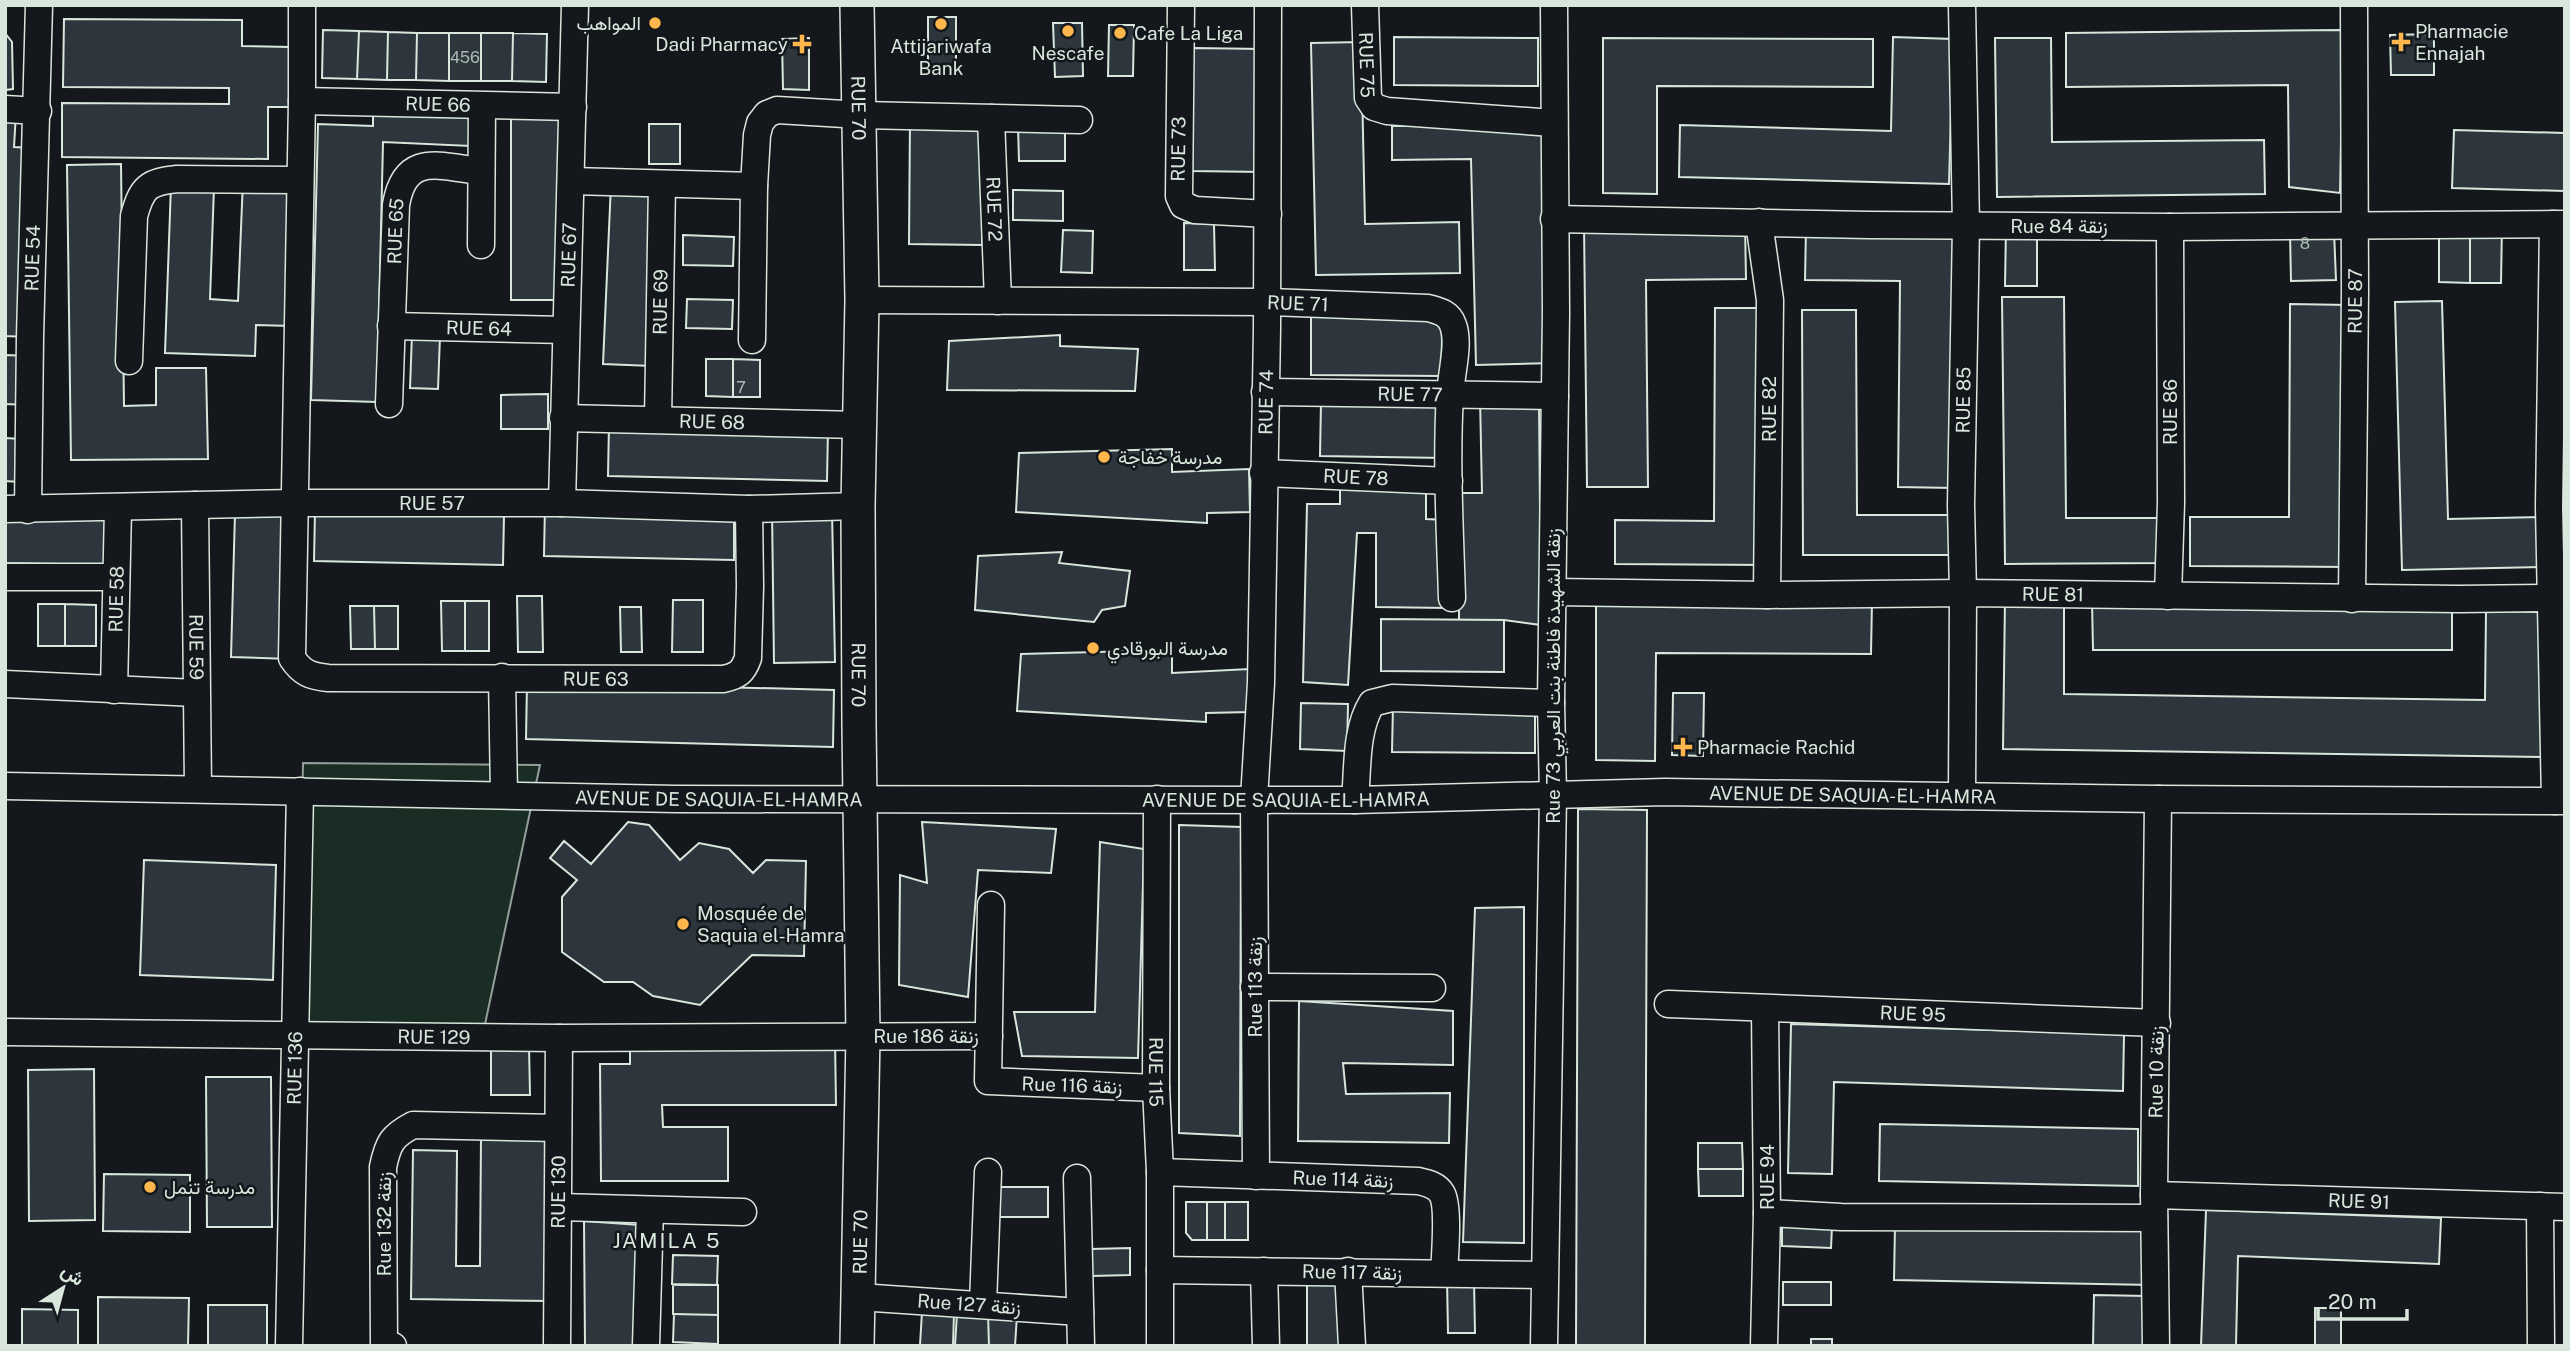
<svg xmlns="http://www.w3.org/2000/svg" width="2570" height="1351" font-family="'Public Sans',Vazirmatn,sans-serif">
<rect width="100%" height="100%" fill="#14181c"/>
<path fill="#1a2d24" stroke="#939e99" stroke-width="2" d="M 303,763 L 540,765 L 484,1029 L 298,1028 Z"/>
<path fill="#2c363c" stroke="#d8e6dc" stroke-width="2" d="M 928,17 L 956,17 L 956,70 L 928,70 Z
M 64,19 L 242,20 L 242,46 L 290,47 L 290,107 L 268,107 L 268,159 L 62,157 L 62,103 L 229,104 L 229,88 L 63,87 Z
M 1053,23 L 1082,23 L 1083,76 L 1055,77 Z
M 1109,25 L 1134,25 L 1133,76 L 1108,76 Z
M 323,30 L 359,31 L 357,79 L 322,78 Z
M 2343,30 L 2340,193 L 2289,187 L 2288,85 L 2066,87 L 2066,33 Z
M 359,31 L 388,32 L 387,80 L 357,79 Z
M 388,32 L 417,33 L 416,80 L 387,80 Z
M 5,33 L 12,42 L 13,89 L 5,90 Z
M 417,33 L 449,33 L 449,81 L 416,80 Z
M 449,33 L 481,33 L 481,81 L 449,81 Z
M 481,33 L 513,33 L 512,81 L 481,81 Z
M 513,33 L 547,34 L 546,82 L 512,81 Z
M 2434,34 L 2434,75 L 2391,75 L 2390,35 Z
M 1394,37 L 1538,38 L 1538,86 L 1394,85 Z
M 1893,37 L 1953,39 L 1949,184 L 1679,177 L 1680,125 L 1891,131 Z
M 809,38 L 809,90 L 783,89 L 782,39 Z
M 1603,38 L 1873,39 L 1873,87 L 1657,86 L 1657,194 L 1603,193 Z
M 1995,38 L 2051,38 L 2052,142 L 2264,140 L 2265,194 L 1997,197 Z
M 1361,42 L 1365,224 L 1459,222 L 1460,273 L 1316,275 L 1311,43 Z
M 1193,48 L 1264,49 L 1263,172 L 1192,171 Z
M 373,105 L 474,108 L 471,146 L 383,142 L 377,402 L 311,400 L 318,124 L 373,126 Z
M 511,110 L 564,110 L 564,300 L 511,300 Z
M 5,113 L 16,113 L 14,147 L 36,148 L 28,337 L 5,336 Z
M 910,119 L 983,120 L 982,245 L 909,244 Z
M 649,124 L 680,124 L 680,164 L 649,164 Z
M 1547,124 L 1552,363 L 1476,365 L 1471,159 L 1392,160 L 1392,126 Z
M 1065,125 L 1065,161 L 1019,161 L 1018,126 Z
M 2454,130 L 2565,133 L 2565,191 L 2452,188 Z
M 121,164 L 124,406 L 156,405 L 156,368 L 206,368 L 208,459 L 71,460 L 67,165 Z
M 243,180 L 298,183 L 292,326 L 256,325 L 255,356 L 165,353 L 171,185 L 214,187 L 210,299 L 238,301 Z
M 611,184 L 660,187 L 652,366 L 603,364 Z
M 1013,190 L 1063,191 L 1063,221 L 1013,220 Z
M 1184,223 L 1214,224 L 1215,270 L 1184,270 Z
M 1745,223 L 1746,279 L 1646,280 L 1648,487 L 1587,487 L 1584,224 Z
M 2439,224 L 2470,224 L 2470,283 L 2439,282 Z
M 2470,224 L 2502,225 L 2501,283 L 2470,283 Z
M 2006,227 L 2037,227 L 2037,286 L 2005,286 Z
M 1806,228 L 1957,229 L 1954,488 L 1898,487 L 1900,281 L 1805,280 Z
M 1063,230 L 1093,231 L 1092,273 L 1061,272 Z
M 2334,231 L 2336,280 L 2291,281 L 2290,233 Z
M 683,235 L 734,237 L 733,266 L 683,265 Z
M 2002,297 L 2064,297 L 2066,518 L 2163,518 L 2164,563 L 2005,564 Z
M 687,299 L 733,300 L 732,329 L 686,328 Z
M 2442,301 L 2448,519 L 2546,517 L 2548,567 L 2402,570 L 2395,302 Z
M 2290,304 L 2349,305 L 2348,567 L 2190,566 L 2190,517 L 2289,517 Z
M 1715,308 L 1768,308 L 1767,565 L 1615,564 L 1615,520 L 1714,521 Z
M 1802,310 L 1856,310 L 1857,515 L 1954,515 L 1954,555 L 1803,555 Z
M 1311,314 L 1443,315 L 1442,376 L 1311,375 Z
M 412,334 L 440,336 L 438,389 L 410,388 Z
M 1060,335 L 1060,346 L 1138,349 L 1135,391 L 947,390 L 949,341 Z
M 5,355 L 29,356 L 28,405 L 5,404 Z
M 706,359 L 733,359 L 733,397 L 706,396 Z
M 733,359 L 760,360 L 760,397 L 733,397 Z
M 548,394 L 548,429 L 501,429 L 501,395 Z
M 1480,397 L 1539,401 L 1541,625 L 1504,620 L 1459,620 L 1459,493 L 1482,493 Z
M 1321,402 L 1446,404 L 1445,458 L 1320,456 Z
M 609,424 L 828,429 L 827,481 L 608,476 Z
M 5,438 L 21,439 L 20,482 L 5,481 Z
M 1172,449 L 1172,472 L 1249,469 L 1250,512 L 1207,513 L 1207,523 L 1016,512 L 1019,453 Z
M 1340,484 L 1426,485 L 1426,519 L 1447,520 L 1447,608 L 1376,607 L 1376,533 L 1357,533 L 1348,685 L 1303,682 L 1307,504 L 1340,504 Z
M 545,505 L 734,510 L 734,560 L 544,556 Z
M 315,511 L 504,515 L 503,565 L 314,561 Z
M 772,511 L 832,511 L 835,662 L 774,663 Z
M 5,513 L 114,515 L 113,565 L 5,563 Z
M 235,513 L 292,515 L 289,659 L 231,657 Z
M 1062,552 L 1059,563 L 1130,571 L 1125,606 L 1102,610 L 1094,622 L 975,610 L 978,556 Z
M 517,596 L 542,596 L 543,652 L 518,652 Z
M 1596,599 L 1872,601 L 1871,654 L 1656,653 L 1655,761 L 1596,760 Z
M 2005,599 L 2064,600 L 2064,694 L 2485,700 L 2486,611 L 2548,612 L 2547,757 L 2003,749 Z
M 673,600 L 703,600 L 703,652 L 672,652 Z
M 441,601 L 465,601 L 465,651 L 442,651 Z
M 465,601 L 489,601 L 489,651 L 465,651 Z
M 2092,601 L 2452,602 L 2452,650 L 2093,650 Z
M 38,604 L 65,604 L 65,646 L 38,646 Z
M 65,604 L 96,605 L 96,646 L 65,646 Z
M 350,606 L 374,606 L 375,649 L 351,649 Z
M 374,606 L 398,606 L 398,649 L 375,649 Z
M 620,607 L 641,607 L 642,652 L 621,652 Z
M 1381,619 L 1504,620 L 1504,672 L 1381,671 Z
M 1172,650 L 1172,673 L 1249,669 L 1250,712 L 1206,713 L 1206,722 L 1017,711 L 1021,654 Z
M 527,682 L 834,690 L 833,747 L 526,739 Z
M 1673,693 L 1704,693 L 1703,756 L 1672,755 Z
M 1301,703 L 1348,704 L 1347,751 L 1300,749 Z
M 1393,705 L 1535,706 L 1535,753 L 1392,752 Z
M 1578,809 L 1647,810 L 1645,1346 L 1576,1346 Z
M 628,822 L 649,825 L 680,860 L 699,843 L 729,849 L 753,873 L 766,860 L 806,861 L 804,956 L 752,955 L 700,1005 L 653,996 L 633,982 L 604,982 L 562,952 L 562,897 L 577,880 L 550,858 L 564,841 L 591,864 Z
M 922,822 L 1056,829 L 1051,873 L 978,870 L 968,997 L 899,985 L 900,875 L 927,883 Z
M 1179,825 L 1241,827 L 1240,1136 L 1179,1133 Z
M 1100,842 L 1144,849 L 1138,1058 L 1022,1056 L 1014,1012 L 1095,1012 Z
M 144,860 L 276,865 L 273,980 L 140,975 Z
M 1524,907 L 1524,1243 L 1463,1242 L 1475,908 Z
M 1299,1001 L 1453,1011 L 1453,1065 L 1343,1063 L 1346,1094 L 1450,1093 L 1449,1143 L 1298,1141 Z
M 1791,1024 L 2124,1034 L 2123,1091 L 1834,1082 L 1832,1174 L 1788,1173 Z
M 630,1038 L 835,1038 L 836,1105 L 662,1105 L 663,1127 L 728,1127 L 728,1181 L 601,1181 L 600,1064 L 630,1064 Z
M 491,1046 L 529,1046 L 530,1095 L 491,1095 Z
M 94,1069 L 95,1220 L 29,1221 L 28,1070 Z
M 206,1077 L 271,1077 L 272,1227 L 207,1227 Z
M 1880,1124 L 2138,1129 L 2138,1186 L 1879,1181 Z
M 481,1136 L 551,1137 L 549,1301 L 411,1299 L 413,1150 L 457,1151 L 456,1266 L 480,1266 Z
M 1698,1143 L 1742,1143 L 1743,1169 L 1698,1169 Z
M 1698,1169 L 1743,1169 L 1743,1196 L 1699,1196 Z
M 104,1174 L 190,1175 L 190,1232 L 103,1231 Z
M 1000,1187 L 1048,1187 L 1048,1217 L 1000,1217 Z
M 1186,1202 L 1207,1202 L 1207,1240 L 1192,1240 L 1186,1233 Z
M 1207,1202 L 1225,1202 L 1225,1240 L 1207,1240 Z
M 1225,1202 L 1248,1202 L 1248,1240 L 1225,1240 Z
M 2206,1210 L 2441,1218 L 2439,1264 L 2238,1256 L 2236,1346 L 2201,1346 Z
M 584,1221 L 640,1225 L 638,1346 L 585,1346 Z
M 1782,1224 L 1832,1226 L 1831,1248 L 1782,1246 Z
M 1895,1225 L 2153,1229 L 2152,1285 L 1894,1280 Z
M 1130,1248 L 1130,1275 L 1092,1276 L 1091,1249 Z
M 673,1255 L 718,1256 L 717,1285 L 672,1284 Z
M 1307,1280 L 1346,1281 L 1345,1346 L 1307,1346 Z
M 1447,1280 L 1474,1280 L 1475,1333 L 1448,1333 Z
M 1783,1282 L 1831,1282 L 1831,1305 L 1783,1305 Z
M 673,1285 L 718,1285 L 718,1315 L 673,1314 Z
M 2094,1295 L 2148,1296 L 2147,1346 L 2093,1346 Z
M 98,1297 L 189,1298 L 188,1346 L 98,1346 Z
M 208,1305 L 267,1305 L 267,1346 L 208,1346 Z
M 2315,1308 L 2341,1308 L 2341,1346 L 2315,1346 Z
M 22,1309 L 78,1310 L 78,1346 L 22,1346 Z
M 922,1312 L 954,1314 L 953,1346 L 920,1345 Z
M 957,1313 L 988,1313 L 989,1346 L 955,1346 Z
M 988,1313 L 1017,1315 L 1015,1346 L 989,1346 Z
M 674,1314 L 718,1315 L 718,1344 L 673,1342 Z
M 1811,1339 L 1832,1339 L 1832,1346 L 1811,1346 Z"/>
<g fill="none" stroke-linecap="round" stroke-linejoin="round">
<g stroke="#d8e6dc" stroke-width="29">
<g id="minor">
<path id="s1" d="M 302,5 L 302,101 L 292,658 C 302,673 310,676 328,678 L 723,679 C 738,676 743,672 748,658 L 750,587 L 749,509"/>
<path d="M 1181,5 L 1179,196 L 1183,205 L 1195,210 L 1268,214"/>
<path id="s2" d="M 1365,5 L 1368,98 L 1374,107 L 1387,111 L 1553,123"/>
<path d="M 1962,5 L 1966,226 L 1961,505 L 1963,593 L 1962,796"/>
<path id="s3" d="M 302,101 L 573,107"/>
<path d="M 5,109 L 38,111"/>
<path id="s4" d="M 991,118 L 998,301"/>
<path d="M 572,181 L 754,186"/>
<path d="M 1554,219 L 1869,225 L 2170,227 L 2565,224"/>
<path d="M 1759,222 L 1770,300 L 1767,595"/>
<path d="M 2553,224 L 2549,507 L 2555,801"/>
<path d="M 481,245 L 482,106"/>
<path id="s5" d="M 862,300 L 1267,302 L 1428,308 C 1439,311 1449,313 1453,325 C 1460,343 1451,375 1450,394 C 1446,462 1450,530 1452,598"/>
<path id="s6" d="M 391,326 L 565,330"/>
<path d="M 752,340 L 754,186 L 757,135 L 760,123 L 767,114 L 777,110 L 861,115 L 1079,120"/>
<path d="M 129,361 L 134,216 C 142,187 148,182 177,179 L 299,180"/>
<path id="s7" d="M 1265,392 L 1555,396"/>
<path id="s8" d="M 389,404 L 396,205 C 405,152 438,166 480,171"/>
<path id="s9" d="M 563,418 L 859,425"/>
<path id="s10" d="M 658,419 L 662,184"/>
<path id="s11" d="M 1263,473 L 1449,481"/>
<path id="s12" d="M 562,503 L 575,5"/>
<path id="s13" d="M 195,505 L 198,788"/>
<path id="s14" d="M 5,509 L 295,503 L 562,503 L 749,509 L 858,506"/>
<path id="s15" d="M 28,510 L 30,337 L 39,5"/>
<path d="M 5,577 L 116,577"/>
<path id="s16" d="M 1554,592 L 1767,595 L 1963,593 L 2459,599 L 2551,598"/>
<path d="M 2168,596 L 2171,503 L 2170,227"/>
<path id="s17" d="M 2352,599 L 2355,292 L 2354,5"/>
<path d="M 502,677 L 504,794"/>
<path d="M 5,684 L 196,693"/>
<path id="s18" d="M 114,690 L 118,508"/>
<path id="s19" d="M 5,786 L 676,799 L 1355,800 L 1665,792 L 2158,799 L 2565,801"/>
<path id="s20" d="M 1157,799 L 1156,1088 L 1160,1172 L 1160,1346"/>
<path d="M 1355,800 C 1358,769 1355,730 1372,703 L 1392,698 L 1551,703"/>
<path d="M 991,905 L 988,1081 L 1156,1088"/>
<path d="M 1254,987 L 1432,988"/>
<path id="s21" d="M 1668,1004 L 2157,1023"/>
<path id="s22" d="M 5,1032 L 559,1038 L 989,1036"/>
<path d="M 1160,1172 L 1418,1181 C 1427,1183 1437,1185 1442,1194 C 1449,1207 1445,1256 1444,1273"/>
<path id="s23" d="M 1256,1176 L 1254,799 L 1261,683 L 1267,328 L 1268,5"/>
<path d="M 1077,1178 L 1081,1346"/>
<path id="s24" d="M 2154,1195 L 2565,1207"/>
<path d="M 2540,1206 L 2541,1346"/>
<path d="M 559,1207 L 743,1212"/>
<path d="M 1767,1213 L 1841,1217 L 2154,1218"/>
<path d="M 1160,1270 L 1544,1275"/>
<path d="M 1264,1271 L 1266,1346"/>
<path d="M 1348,1271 L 1352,1346"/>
<path d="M 859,1297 L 1080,1312"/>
<path d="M 983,1304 L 988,1172"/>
<path id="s25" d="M 289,1346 L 300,791"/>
<path d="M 393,1346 L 384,1346 L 383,1167 C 388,1143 392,1136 413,1125 L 558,1128"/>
<path id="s26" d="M 557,1346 L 559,1038"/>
<path d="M 646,1346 L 650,1210"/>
<path d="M 1544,1346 L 1553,795 L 1551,703 L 1556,312 L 1554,5"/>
<path d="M 1764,1346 L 1767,1213 L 1765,1009"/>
<path d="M 2156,1346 L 2154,1195 L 2158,799"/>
</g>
</g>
<g stroke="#d8e6dc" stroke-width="36">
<g id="tertiary">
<path id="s27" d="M 857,5 L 862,300 L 858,506 L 859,724 L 863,1036 L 857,1346"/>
</g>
</g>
<use href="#minor" stroke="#14181c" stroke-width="26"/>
<use href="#tertiary" stroke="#14181c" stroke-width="33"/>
</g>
<g fill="#ffb74d" stroke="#14181c" stroke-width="2.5">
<circle cx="655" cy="23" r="7"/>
<circle cx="941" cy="24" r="7"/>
<circle cx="1068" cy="31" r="7"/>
<circle cx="1120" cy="33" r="7"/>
<path d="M2397.5 31.5h7v7h7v7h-7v7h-7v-7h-7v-7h7z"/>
<path d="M798.5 33.5h7v7h7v7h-7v7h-7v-7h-7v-7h7z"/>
<circle cx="1104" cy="457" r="7"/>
<circle cx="1093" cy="648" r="7"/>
<path d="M1679.5 736.5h7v7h7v7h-7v7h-7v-7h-7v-7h7z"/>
<circle cx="683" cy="924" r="7"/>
<circle cx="150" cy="1187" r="7"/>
</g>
<g text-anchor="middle" stroke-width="5" stroke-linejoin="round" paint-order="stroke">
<g font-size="16" fill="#adbab4">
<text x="465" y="63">456</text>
<text x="2305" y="249">8</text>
<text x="741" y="393">7</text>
</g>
<g font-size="19" fill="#d8e6dc" stroke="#14181c" text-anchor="start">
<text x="641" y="30" text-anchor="end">المواهب</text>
<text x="2415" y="38">Pharmacie<tspan x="2415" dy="22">Ennajah</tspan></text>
<text x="1134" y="40">Cafe La Liga</text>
<text x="788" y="51" text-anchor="end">Dadi Pharmacy</text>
<text x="941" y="53" text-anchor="middle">Attijariwafa<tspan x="941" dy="22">Bank</tspan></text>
<text x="1068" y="60" text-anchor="middle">Nescafe</text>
<text x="1118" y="464">مدرسة خفاجة</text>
<text x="1107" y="655">مدرسة البورقادي</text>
<text x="1697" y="754">Pharmacie Rachid</text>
<text x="697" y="920">Mosquée de<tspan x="697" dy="22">Saquia el-Hamra</tspan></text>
<text x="164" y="1194">مدرسة تنمل</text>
</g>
<g font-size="19" fill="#d8e6dc" stroke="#14181c">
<text dy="7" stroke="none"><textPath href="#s2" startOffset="60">RUE 75</textPath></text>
<text dy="7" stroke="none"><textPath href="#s3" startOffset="136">RUE 66</textPath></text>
<text dy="7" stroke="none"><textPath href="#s27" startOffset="103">RUE 70</textPath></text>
<text transform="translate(1178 149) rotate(-89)" y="7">RUE 73</text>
<text dy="7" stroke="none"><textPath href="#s4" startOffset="91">RUE 72</textPath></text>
<text x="2059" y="233">Rue 84 زنقة</text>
<text dy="7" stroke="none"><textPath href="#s8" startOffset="173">RUE 65</textPath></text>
<text dy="7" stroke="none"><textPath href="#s12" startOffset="248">RUE 67</textPath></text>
<text dy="7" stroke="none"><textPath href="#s15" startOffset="252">RUE 54</textPath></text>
<text dy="7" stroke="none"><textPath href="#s10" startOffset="117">RUE 69</textPath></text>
<text dy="7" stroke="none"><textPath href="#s17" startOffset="298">RUE 87</textPath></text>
<text dy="7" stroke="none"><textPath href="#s5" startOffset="436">RUE 71</textPath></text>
<text dy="7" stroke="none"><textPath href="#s6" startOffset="88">RUE 64</textPath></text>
<text dy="7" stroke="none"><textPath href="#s7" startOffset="145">RUE 77</textPath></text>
<text transform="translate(1963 400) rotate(-89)" y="7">RUE 85</text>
<text dy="7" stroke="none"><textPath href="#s23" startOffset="774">RUE 74</textPath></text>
<text transform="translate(1769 409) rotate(-90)" y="7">RUE 82</text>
<text transform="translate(2170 412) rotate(-90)" y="7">RUE 86</text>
<text dy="7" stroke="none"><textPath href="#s9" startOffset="149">RUE 68</textPath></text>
<text dy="7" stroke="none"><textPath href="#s11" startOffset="93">RUE 78</textPath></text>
<text dy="7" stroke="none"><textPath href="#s14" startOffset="427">RUE 57</textPath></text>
<text dy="7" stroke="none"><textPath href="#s16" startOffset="499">RUE 81</textPath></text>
<text dy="7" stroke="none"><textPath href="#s18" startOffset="91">RUE 58</textPath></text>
<text dy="7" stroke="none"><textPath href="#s13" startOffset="142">RUE 59</textPath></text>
<text dy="7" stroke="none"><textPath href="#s27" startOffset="670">RUE 70</textPath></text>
<text transform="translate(1553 676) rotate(-90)" y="7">Rue 73 زنقة الشهيدة فاطنة بنت العربي</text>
<text dy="7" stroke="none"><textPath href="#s1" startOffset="964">RUE 63</textPath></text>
<text dy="7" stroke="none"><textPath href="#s19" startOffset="1848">AVENUE DE SAQUIA-EL-HAMRA</textPath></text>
<text dy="7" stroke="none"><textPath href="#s19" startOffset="714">AVENUE DE SAQUIA-EL-HAMRA</textPath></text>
<text dy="7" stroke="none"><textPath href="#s19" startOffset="1281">AVENUE DE SAQUIA-EL-HAMRA</textPath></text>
<text transform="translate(1255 987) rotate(-90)" y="7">Rue 113 زنقة</text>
<text dy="7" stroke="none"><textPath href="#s21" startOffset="245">RUE 95</textPath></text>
<text x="926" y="1043">Rue 186 زنقة</text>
<text dy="7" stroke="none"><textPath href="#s22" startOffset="429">RUE 129</textPath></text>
<text dy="7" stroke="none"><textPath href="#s25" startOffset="278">RUE 136</textPath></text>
<text dy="7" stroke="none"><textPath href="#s20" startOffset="273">RUE 115</textPath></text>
<text transform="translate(2156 1072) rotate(-89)" y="7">Rue 10 زنقة</text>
<text transform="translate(1072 1085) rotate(2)" y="7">Rue 116 زنقة</text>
<text transform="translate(1767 1177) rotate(-90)" y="7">RUE 94</text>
<text transform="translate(1343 1179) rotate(2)" y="7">Rue 114 زنقة</text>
<text dy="7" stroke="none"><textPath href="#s26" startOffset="154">RUE 130</textPath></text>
<text dy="7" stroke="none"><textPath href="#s24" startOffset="205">RUE 91</textPath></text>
<text transform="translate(384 1224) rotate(-90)" y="7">Rue 132 زنقة</text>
<text transform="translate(860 1242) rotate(-89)" y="7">RUE 70</text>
<text transform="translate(1352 1272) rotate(1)" y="7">Rue 117 زنقة</text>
<text transform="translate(969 1304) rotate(4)" y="7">Rue 127 زنقة</text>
</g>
<g font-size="21" letter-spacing="2" fill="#d8e6dc" stroke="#14181c">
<text x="667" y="1248">JAMILA 5</text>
</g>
</g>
<rect width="2570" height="1351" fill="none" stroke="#d8e6dc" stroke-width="14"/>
<g transform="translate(63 1288) rotate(36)" stroke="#14181c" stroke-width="5" paint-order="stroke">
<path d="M0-5L12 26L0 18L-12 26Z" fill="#d8e6dc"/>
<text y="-10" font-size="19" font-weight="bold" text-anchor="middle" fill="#d8e6dc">ش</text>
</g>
<path d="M2318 1309v10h89v-10" fill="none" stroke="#d8e6dc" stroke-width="3.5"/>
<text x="2328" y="1309" font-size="21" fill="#d8e6dc" stroke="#14181c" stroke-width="5" paint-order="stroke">20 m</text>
</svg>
